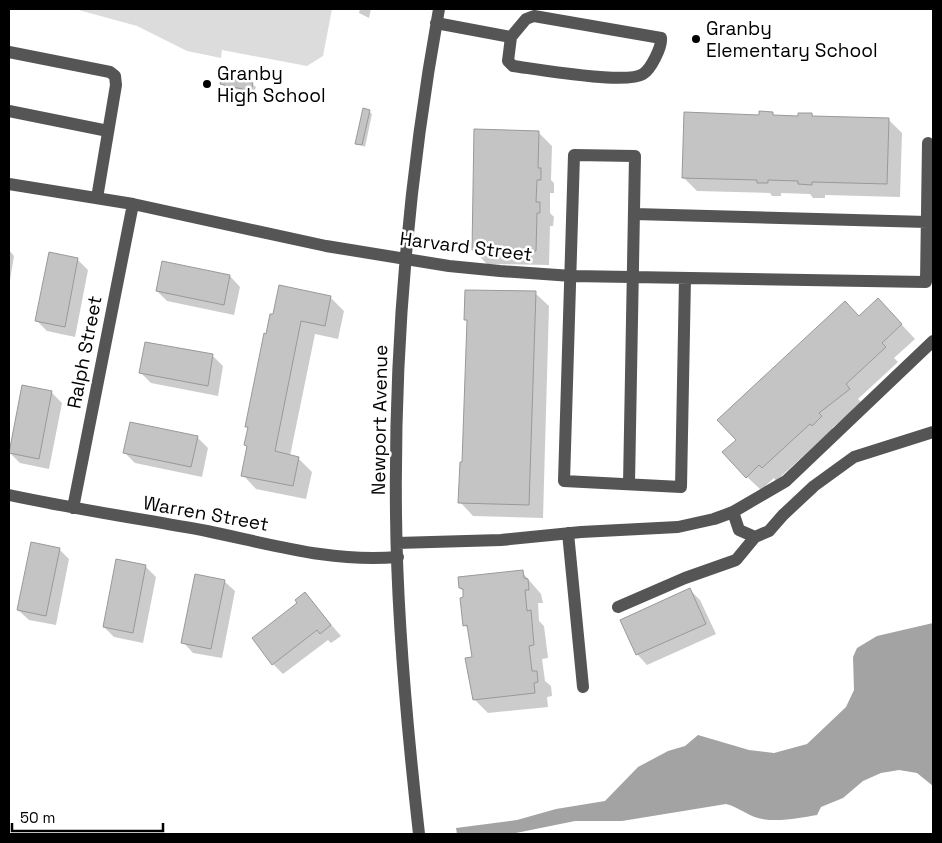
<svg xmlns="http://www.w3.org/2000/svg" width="942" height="843" font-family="'Space Grotesk',sans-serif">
<rect width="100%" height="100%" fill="#fff"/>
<path fill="#dcdcdc" d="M 75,9 L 332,9 L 323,56 L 307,66 L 222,50 L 221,58 L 187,51 L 137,26 Z"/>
<path fill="#a3a3a3" d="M 933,623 L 933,786 L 917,773 L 899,770 L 881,773 L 863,781 L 843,798 L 821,807 L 817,815 C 799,818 777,823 758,818 C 747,815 738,807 726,804 L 622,821 L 575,821 L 511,834 L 457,834 L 456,828 L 517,820 L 556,809 L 605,801 L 638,767 L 668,751 L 685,746 L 698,735 L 749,750 L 774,753 L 807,744 L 846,707 L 854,690 L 853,657 L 857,648 L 877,636 Z"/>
<path fill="#0003" d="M 360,9 L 371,9 L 369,18 L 359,13 Z
M 222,84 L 252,84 L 256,87 L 254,93 L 225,87 Z
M 369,111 L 372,114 L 365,147 L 357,143 Z
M 772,113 L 775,116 L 800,117 L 812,114 L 814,117 L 888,119 L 902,133 L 900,197 L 825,195 L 825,198 L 813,198 L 810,194 L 781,193 L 781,196 L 772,196 L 770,193 L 697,191 L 683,177 L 760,116 Z
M 538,132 L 552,146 L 551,180 L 554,183 L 554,193 L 550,193 L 550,213 L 554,217 L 553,226 L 550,226 L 549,265 L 487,264 L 473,250 Z
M 9,250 L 14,256 L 9,286 Z
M 77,259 L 88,270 L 75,337 L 47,331 L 37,321 Z
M 230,276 L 240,287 L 234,315 L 167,301 L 157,291 Z
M 535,293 L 549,306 L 543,518 L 473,516 L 460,502 L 463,464 L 468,322 L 466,320 Z
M 330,297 L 344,311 L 338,339 L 315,334 L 290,456 L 298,458 L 312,472 L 306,499 L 256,489 L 243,475 L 248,448 L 245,445 L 249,428 L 247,426 L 265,335 Z
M 891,313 L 915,339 L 894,358 L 898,362 L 858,399 L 862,403 L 832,428 L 835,431 L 824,437 L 776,481 L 774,478 L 761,490 L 747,477 L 859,317 Z
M 146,343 L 213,356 L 223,366 L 218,396 L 151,383 L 141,373 Z
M 51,392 L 62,403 L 49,469 L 20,463 L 10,453 Z
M 197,437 L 208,448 L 202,477 L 135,463 L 125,453 Z
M 59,549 L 69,559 L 56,625 L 29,620 L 18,610 Z
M 145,566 L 156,577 L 143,643 L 114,637 L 104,627 Z
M 522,572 L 541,594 L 543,603 L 538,603 L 539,621 L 544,626 L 548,658 L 542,659 L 545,681 L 551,686 L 552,696 L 547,697 L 548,707 L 488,713 L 474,699 L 473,658 L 469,629 L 464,625 L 464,592 L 460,588 Z
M 224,581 L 235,591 L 222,658 L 193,653 L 183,642 Z
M 690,590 L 700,600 L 716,634 L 647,665 L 637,654 Z
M 305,594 L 341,636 L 331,643 L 328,640 L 283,674 L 273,664 Z"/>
<path fill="#c4c4c4" stroke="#999" d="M 222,76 L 253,83 L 251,91 L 220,84 Z
M 363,108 L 370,110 L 362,145 L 355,144 Z
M 759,111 L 773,112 L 773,115 L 798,116 L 798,113 L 812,113 L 812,116 L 889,118 L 887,184 L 812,182 L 812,185 L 798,184 L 798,181 L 768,180 L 768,183 L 757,183 L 757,180 L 682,178 L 684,112 L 759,115 Z
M 474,129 L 539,131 L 538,168 L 541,168 L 541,180 L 537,180 L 536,202 L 540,202 L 540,213 L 537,213 L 536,251 L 472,250 Z
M 49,252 L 78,258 L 65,327 L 35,321 Z
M 162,261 L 230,275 L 224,305 L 156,291 Z
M 279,285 L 331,296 L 325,326 L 301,321 L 275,451 L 299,457 L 293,486 L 241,476 L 247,446 L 244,445 L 248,427 L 245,427 L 264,333 L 266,334 L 270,314 L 273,314 Z
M 465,290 L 536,291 L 529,505 L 458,503 L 460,462 L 462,462 L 467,320 L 464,320 Z
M 878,298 L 902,324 L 882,343 L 886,347 L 846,384 L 850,389 L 819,413 L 822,416 L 812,426 L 810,424 L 762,468 L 759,465 L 746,478 L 722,452 L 736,440 L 717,420 L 845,301 L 859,316 Z
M 145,342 L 213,354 L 208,386 L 139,373 Z
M 22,385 L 52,391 L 39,459 L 9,453 Z
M 130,422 L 198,436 L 191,467 L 123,453 Z
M 31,542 L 60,548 L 46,616 L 17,610 Z
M 116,559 L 146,565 L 133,633 L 103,627 Z
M 523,570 L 524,578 L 528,579 L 529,590 L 525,590 L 527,611 L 531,610 L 534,645 L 529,646 L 532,671 L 537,671 L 538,682 L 534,683 L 535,693 L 473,700 L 465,658 L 472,657 L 467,625 L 463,626 L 460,598 L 463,597 L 463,589 L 459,588 L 458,577 Z
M 195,574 L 225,580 L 211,649 L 181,643 Z
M 690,588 L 706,624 L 636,655 L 620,620 Z
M 305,592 L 331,625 L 320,634 L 317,630 L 272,665 L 252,638 L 297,603 L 295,600 Z"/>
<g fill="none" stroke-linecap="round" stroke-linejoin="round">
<path stroke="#555" stroke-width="12" d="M 436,23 L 511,37 L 526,19 L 534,16 L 661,38 C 662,47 651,69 643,74 C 626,85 536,69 513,66 L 508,61 L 511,37
M 9,52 L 110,72 L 115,76 L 116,85 L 97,198
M 9,111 L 108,131
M 9,184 L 133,204 L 326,246 L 449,266 L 500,271 L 572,276 L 926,282 L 928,143
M 634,214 L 927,222
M 629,484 L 635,156 L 574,155 L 564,481 L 681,487 L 685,278
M 9,495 C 75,509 141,519 207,531 C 270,544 333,563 398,557
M 73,508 L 133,204
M 733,512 L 739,530 L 755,537 L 769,531 L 783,515 L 814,486 L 854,457 L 933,432
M 568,533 L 583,687
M 397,543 L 501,540 L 581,532 L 678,527 L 714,519 L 733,512 L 786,481 L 933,341
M 618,607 L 685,578 L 736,560 L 755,537
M 419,834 C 407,728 397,621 396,514 C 394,345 409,175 439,9"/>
</g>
<g fill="#000" stroke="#fff" stroke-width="2">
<circle cx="696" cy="39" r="5"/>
<circle cx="207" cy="84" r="5"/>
</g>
<g text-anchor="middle" stroke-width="5" stroke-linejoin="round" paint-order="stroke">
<g font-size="19" fill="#000" stroke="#fff" text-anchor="start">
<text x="706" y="35">Granby<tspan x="706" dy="22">Elementary School</tspan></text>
<text x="217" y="80">Granby<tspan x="217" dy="22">High School</tspan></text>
</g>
<g font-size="19" fill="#000" stroke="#fff">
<text transform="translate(466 246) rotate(7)" y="7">Harvard Street</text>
<text transform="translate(84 352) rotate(-79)" y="7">Ralph Street</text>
<text transform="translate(379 420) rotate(-89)" y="7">Newport Avenue</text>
<text transform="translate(206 513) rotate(10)" y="7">Warren Street</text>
</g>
</g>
<rect width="942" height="843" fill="none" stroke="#000000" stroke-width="20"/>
<path d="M12 823v8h151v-8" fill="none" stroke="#000000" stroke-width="2.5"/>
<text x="20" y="823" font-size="15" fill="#000000" stroke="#ffffff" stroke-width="4" paint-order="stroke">50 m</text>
</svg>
